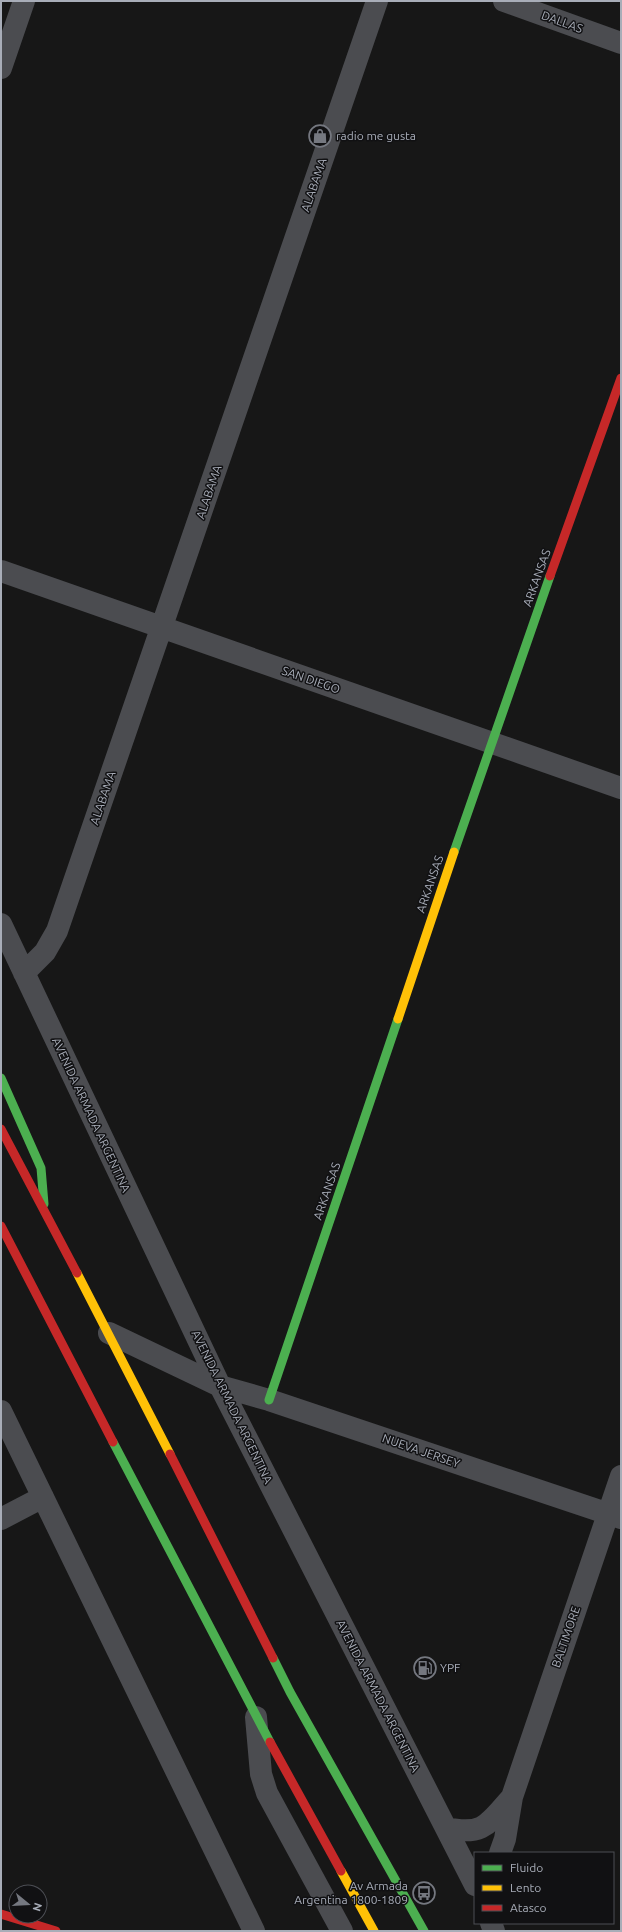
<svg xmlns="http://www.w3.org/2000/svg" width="622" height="1932" font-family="Ubuntu,sans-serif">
<rect width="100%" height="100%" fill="#171717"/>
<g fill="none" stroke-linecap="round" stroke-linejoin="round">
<path stroke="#4b4c50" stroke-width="22" d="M 504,1 L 621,43
M 1,68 L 24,1
M 1,571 L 621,788
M 1,924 L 220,1386 L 475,1885
M 24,973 L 45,952 L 57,931 L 377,1
M 109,1333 L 220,1386 L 269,1400 L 621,1518
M 1,1411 L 254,1931
M 1,1519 L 43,1497
M 256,1717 L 261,1774 L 267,1793 L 342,1931
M 446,1828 C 484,1836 488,1824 512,1797
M 500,1853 L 505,1839 L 512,1797 L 621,1476
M 491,1923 L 494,1931"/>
<path stroke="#4caf50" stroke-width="9" d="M 454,852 L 550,576
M 1,1078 L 41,1168 L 44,1204
M 269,1400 L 398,1019
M 113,1442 L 270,1742
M 273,1658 L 290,1692 L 424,1931"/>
<path stroke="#ffc107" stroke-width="9" d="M 398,1019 L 454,852
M 77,1273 L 170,1454
M 341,1871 L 374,1931"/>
<path stroke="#c62828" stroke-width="9" d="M 550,576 L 621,378
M 1,1129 L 77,1273
M 1,1226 L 113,1442
M 170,1454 L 273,1658
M 270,1742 L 341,1871
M 1,1914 L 56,1931"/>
</g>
<defs>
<g id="shop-ring" transform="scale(1.15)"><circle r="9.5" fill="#111113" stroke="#757880" stroke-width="1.5"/><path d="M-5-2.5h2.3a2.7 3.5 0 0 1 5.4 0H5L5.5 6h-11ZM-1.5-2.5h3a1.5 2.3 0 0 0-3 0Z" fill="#757880"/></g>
<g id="fuel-ring" transform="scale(1.15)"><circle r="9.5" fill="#111113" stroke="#757880" stroke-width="1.5"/><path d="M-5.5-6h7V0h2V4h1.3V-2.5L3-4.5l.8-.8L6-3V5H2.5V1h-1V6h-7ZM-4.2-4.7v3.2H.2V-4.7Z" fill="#757880"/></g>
<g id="bus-ring" transform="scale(1.15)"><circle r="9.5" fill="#111113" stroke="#757880" stroke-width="1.5"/><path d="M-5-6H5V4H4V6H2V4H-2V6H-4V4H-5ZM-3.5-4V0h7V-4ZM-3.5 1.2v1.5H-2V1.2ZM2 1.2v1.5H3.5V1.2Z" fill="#757880"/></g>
</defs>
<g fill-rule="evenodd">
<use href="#shop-ring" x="320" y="136"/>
<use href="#fuel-ring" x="425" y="1668"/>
<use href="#bus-ring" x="424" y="1893"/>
</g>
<g text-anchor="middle" stroke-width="3" stroke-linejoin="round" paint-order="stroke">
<g font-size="12" fill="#a8adb8" stroke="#111113">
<text transform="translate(562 22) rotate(20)" y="4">DALLAS</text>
<text transform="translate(314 185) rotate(-71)" y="4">ALABAMA</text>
<text transform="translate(209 492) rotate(-71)" y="4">ALABAMA</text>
<text transform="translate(537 578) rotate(-70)" y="4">ARKANSAS</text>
<text transform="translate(311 680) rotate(19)" y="4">SAN DIEGO</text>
<text transform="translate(103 798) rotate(-71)" y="4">ALABAMA</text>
<text transform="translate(430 884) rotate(-71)" y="4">ARKANSAS</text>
<text transform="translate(91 1115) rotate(65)" y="4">AVENIDA ARMADA ARGENTINA</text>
<text transform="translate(327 1191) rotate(-71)" y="4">ARKANSAS</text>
<text transform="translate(232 1407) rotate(64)" y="4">AVENIDA ARMADA ARGENTINA</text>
<text transform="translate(421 1451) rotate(19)" y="4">NUEVA JERSEY</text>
<text transform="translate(566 1637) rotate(-71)" y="4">BALTIMORE</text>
<text transform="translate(378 1696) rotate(63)" y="4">AVENIDA ARMADA ARGENTINA</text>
</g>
<g font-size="12" fill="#a8adb8" stroke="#111113" text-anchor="start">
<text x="336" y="140">radio me gusta</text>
<text x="440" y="1672">YPF</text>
<text x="408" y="1890" text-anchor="end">Av Armada<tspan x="408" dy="14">Argentina 1800-1809</tspan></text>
</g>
</g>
<rect width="622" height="1932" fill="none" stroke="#a8adb8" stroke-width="4"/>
<rect x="474" y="1852" width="140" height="72" fill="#111113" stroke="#4d4f55"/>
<rect x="482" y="1865" width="20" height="6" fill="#4caf50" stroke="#4d4f55"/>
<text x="510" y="1872" font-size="12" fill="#a8adb8">Fluido</text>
<rect x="482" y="1885" width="20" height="6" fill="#ffc107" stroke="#4d4f55"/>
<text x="510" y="1892" font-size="12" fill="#a8adb8">Lento</text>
<rect x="482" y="1905" width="20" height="6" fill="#c62828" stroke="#4d4f55"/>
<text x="510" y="1912" font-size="12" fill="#a8adb8">Atasco</text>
<g transform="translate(28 1904) rotate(108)"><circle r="19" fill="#111113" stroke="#4d4f55"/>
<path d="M0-3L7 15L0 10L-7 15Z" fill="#757880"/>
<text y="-6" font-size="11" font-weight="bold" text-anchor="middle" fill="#a8adb8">N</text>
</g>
</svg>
